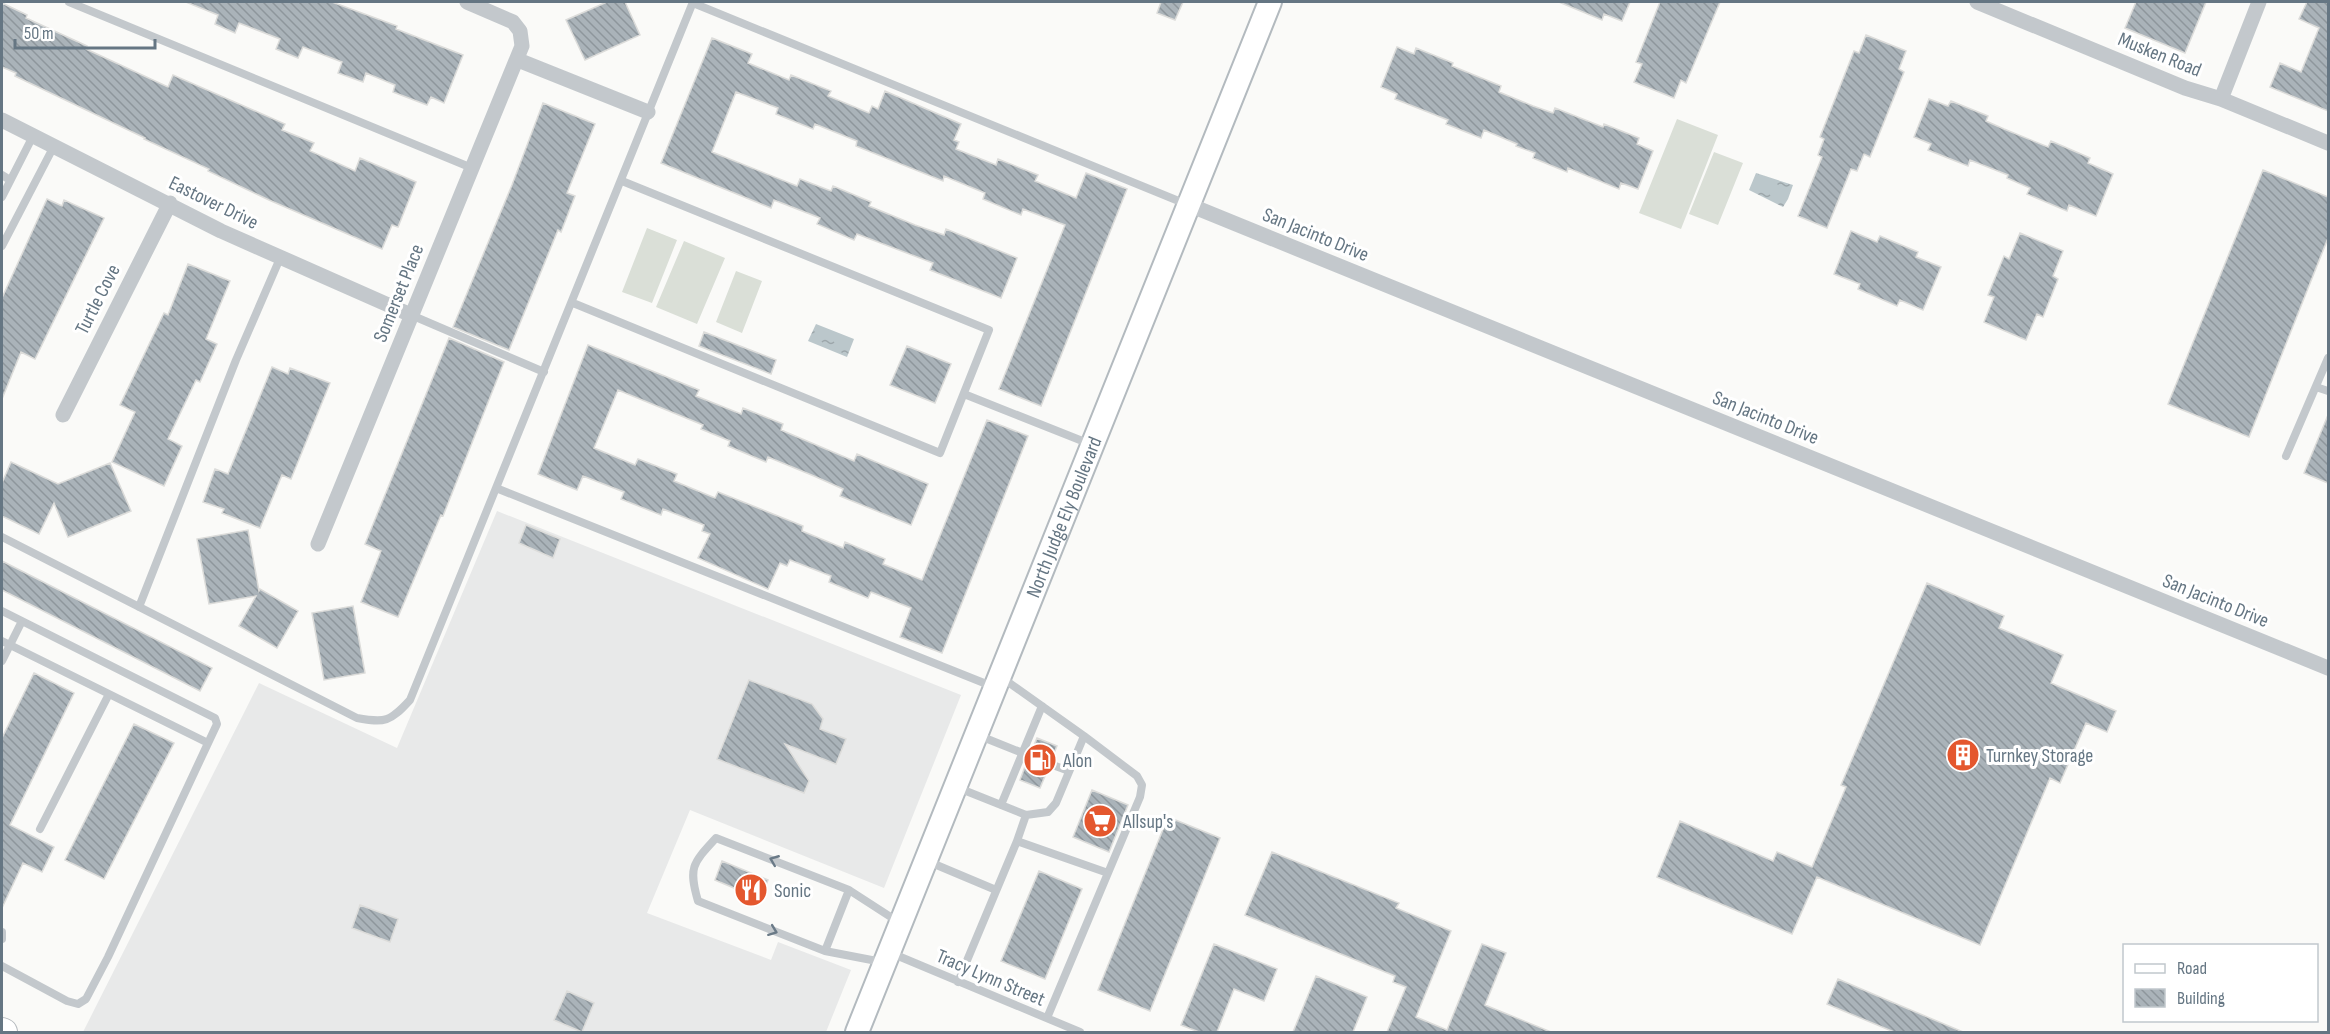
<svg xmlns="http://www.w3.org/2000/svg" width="2330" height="1034" font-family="'Sofia Sans Condensed',sans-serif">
<defs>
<pattern id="water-ripples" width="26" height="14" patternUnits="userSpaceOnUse" patternTransform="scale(1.5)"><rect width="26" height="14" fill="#bbc7cb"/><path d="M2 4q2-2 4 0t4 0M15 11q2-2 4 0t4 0" fill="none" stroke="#9ca6aa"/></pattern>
<pattern id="building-back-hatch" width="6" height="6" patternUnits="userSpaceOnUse" patternTransform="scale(1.5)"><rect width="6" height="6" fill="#aab3b9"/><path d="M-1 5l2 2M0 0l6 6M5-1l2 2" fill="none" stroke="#8e969c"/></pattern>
</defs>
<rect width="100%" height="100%" fill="#fafaf8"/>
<path fill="#e8e9e9" d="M 497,511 L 961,695 L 884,888 L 690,810 L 647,913 L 771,960 L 778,942 L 851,970 L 826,1032 L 83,1032 L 259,683 L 397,748 Z"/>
<path fill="#dadfd7" d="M 1677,119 L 1718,135 L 1681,229 L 1639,213 Z
M 1714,152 L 1743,163 L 1718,225 L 1689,214 Z
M 647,228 L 677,240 L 652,303 L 622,292 Z
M 684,241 L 725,258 L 697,324 L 656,307 Z
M 736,271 L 762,281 L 742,333 L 716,322 Z"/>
<path fill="url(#water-ripples)" d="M 1756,173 L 1793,185 L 1788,199 L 1783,207 L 1749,190 Z
M 816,324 L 854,339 L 847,357 L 808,341 Z"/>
<path fill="url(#building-back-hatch)" stroke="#dcdcda" stroke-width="1.5" d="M 186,2 L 332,2 L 397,26 L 396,29 L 463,55 L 444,103 L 431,97 L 427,105 L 393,92 L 395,85 L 366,73 L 363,82 L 338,73 L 342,62 L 303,47 L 298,58 L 276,49 L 280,39 L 239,23 L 235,33 L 215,24 L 218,15 Z
M 607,2 L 625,2 L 640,35 L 585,60 L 566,20 Z
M 1161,2 L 1183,2 L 1175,20 L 1157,13 Z
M 1559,2 L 1630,2 L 1622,21 L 1604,14 L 1602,20 Z
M 1660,2 L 1720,2 L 1686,83 L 1681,80 L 1674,98 L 1634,82 L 1642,64 L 1636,62 Z
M 2136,2 L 2206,2 L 2185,53 L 2125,28 Z
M 2307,2 L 2328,2 L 2328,111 L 2270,87 L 2280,63 L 2301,72 L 2319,28 L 2299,19 Z
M 2,3 L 27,15 L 26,18 L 87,46 L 86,49 L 168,87 L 173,75 L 285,124 L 282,130 L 314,143 L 310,151 L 355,171 L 360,158 L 416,182 L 398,227 L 392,225 L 382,249 L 269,200 L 208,171 L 209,169 L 144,139 L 145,138 L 15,76 L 16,73 L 2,67 Z
M 1866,35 L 1906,51 L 1899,69 L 1904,72 L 1870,157 L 1864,154 L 1857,171 L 1851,169 L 1827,228 L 1798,216 L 1822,157 L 1818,155 L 1824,139 L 1820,137 L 1854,51 L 1859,53 Z
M 712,38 L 752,54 L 748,63 L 789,80 L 791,75 L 831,91 L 828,96 L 869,113 L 872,106 L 878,109 L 885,91 L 961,124 L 954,140 L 959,142 L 956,149 L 996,165 L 998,159 L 1038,175 L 1035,181 L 1076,198 L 1086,173 L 1127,189 L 1041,406 L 999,389 L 1065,225 L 1023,209 L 1021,215 L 983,199 L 985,193 L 944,176 L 943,181 L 856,146 L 857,141 L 815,124 L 813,129 L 776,114 L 778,108 L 736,92 L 712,152 L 797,186 L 800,179 L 831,191 L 833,186 L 871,202 L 869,206 L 915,225 L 944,235 L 946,229 L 1017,258 L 1001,298 L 930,270 L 933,263 L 857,234 L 854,240 L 817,224 L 820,218 L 774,200 L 771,208 L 661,163 Z
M 1397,47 L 1414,54 L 1416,48 L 1453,63 L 1452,66 L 1501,86 L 1499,92 L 1533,106 L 1553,113 L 1555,108 L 1603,127 L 1604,124 L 1639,138 L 1637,144 L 1653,151 L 1638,189 L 1621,183 L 1619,189 L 1568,168 L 1567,172 L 1533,158 L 1535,153 L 1516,146 L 1517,144 L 1484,130 L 1481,138 L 1446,124 L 1448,120 L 1395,99 L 1397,94 L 1381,87 Z
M 1929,99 L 1948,106 L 1951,101 L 1988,116 L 1986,121 L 2004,129 L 2048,147 L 2051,141 L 2090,158 L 2088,163 L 2113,174 L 2096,216 L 2069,205 L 2067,211 L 2027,194 L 2030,188 L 2007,178 L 2008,175 L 1970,160 L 1968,166 L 1928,150 L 1931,144 L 1914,137 Z
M 543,103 L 595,124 L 567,193 L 575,196 L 561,232 L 558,230 L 509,350 L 453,327 L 512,185 Z
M 2263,170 L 2328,197 L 2328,238 L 2249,437 L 2168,404 Z
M 47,199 L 62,206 L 64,200 L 104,218 L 35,359 L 21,352 L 2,399 L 2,298 Z
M 1851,231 L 1877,242 L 1880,236 L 1918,252 L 1916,257 L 1941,267 L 1923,310 L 1900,300 L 1897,306 L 1858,289 L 1860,284 L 1834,274 Z
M 2020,233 L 2063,251 L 2053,276 L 2058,279 L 2043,317 L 2037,314 L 2026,340 L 1984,322 L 1994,297 L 1988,295 L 2004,256 L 2009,259 Z
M 188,264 L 230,281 L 206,339 L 217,344 L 200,382 L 196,380 L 168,439 L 182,446 L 164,486 L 112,462 L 135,412 L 120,405 L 164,313 L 168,315 Z
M 704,332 L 776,360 L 771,374 L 699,346 Z
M 449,338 L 504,362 L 443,516 L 441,515 L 398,617 L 361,602 L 381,551 L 365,544 Z
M 588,345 L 699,390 L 696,396 L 741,414 L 743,408 L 783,424 L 781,430 L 854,461 L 857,454 L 928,484 L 911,525 L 840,496 L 843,489 L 814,476 L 768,457 L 766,462 L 728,446 L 730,441 L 701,429 L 703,425 L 618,390 L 594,448 L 635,465 L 638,459 L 677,474 L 674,481 L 715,498 L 718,492 L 803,526 L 802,531 L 843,548 L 845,542 L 885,559 L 883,564 L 922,580 L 987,420 L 1028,436 L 942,653 L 900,637 L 911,608 L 871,592 L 868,598 L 829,582 L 831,576 L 790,560 L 787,566 L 780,563 L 768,589 L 698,558 L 710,534 L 702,531 L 704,525 L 663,509 L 661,515 L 621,499 L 624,492 L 583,476 L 577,490 L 538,474 Z
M 907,346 L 951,364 L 935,403 L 890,385 Z
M 272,367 L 288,374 L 290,368 L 330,383 L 291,479 L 282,475 L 260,528 L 222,513 L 224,509 L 203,502 L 215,469 L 228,474 Z
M 2328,415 L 2328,483 L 2304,473 Z
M 11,462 L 58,484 L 110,463 L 131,511 L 68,537 L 54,503 L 39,534 L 2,516 L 2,483 Z
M 526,525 L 560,539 L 553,558 L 519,543 Z
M 248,530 L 259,591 L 260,589 L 298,611 L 277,648 L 239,626 L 256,596 L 209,604 L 197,539 Z
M 2,561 L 212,668 L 200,691 L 2,590 Z
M 1927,583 L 2004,616 L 1999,628 L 2063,655 L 2051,683 L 2116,711 L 2107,732 L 2086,723 L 2060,783 L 2050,778 L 1980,945 L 1817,877 L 1792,934 L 1657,877 L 1680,821 L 1773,861 L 1777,852 L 1812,867 L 1846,787 L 1841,785 Z
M 353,606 L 365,673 L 324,680 L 312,613 Z
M 34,673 L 74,693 L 10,825 L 54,847 L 42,872 L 23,863 L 2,908 L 2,738 Z
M 749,680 L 812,704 L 823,719 L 820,729 L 846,739 L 836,764 L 785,744 L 809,781 L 804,793 L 717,759 Z
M 134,724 L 174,743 L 104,879 L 65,860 Z
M 1037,738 L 1057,746 L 1052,758 L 1045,761 L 1044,766 L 1048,769 L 1040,788 L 1020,780 L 1027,761 L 1035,759 L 1036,755 L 1032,750 Z
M 1092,790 L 1128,805 L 1109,852 L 1073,837 Z
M 1168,817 L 1220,838 L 1150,1011 L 1098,990 Z
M 1272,852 L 1399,903 L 1396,908 L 1451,931 L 1416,1017 L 1447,1030 L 1482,944 L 1506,953 L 1485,1005 L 1551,1032 L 1387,1032 L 1406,987 L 1393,982 L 1395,976 L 1245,915 Z
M 722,861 L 768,880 L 760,899 L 715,880 Z
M 1039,871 L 1082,889 L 1045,979 L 1001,961 Z
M 360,905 L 398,919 L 390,942 L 352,928 Z
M 1214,944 L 1277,969 L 1264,1001 L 1234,989 L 1217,1032 L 1199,1032 L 1181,1025 Z
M 1316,976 L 1367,997 L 1353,1032 L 1293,1032 Z
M 1838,979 L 1887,1000 L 1963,1032 L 1894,1032 L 1827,1004 Z
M 567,991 L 594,1003 L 582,1032 L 554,1020 Z"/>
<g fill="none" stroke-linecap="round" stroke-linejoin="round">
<g stroke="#b3babf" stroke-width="26">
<g id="secondary">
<path id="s1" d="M 857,1032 L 1270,2"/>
</g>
</g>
<g stroke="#b5babe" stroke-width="28">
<path id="primary" d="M 2,1031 L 4,1032"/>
</g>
<path stroke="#c3c8cc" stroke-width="8" d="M 69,2 L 472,168
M 693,2 L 496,488 L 994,687
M 693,3 L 1186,204
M 2,175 L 10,180
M 2,197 L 33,136
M 2,246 L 54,146
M 573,303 L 940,453 L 989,330 L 622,181
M 411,315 L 544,372
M 2316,387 L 2328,391
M 964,394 L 1090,444
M 2286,456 L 2328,358
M 2,537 L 357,718 C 385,723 390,722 410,700 L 496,488
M 139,607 L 236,360 L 281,256
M 2,611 L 215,718 L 217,724 L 108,957 L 86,999 L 78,1004 L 67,1001 L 2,966
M 2,641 L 208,743
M 2,661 L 22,621
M 980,736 L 1030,756
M 1050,764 L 1069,771
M 956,787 L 1026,815 L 1048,812 L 1056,803 L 1084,736 L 1001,677
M 1001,805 L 1042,706
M 40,829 L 109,694
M 1017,841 L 1026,815
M 927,861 L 996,890
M 2,932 L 2,939
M 825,951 L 849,890
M 891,953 L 1080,1032
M 882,962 L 825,951 L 698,901 C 688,867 693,863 716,838 L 849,890 L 900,923
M 958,982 L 1017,841 L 1108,873 L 1140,797 L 1142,785 L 1137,776 L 1084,736
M 1047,1018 L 1108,873"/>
<path stroke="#c3c8cc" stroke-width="15" d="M 1977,2 L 2185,88 L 2221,99 L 2328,143
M 518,60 L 648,112
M 2221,99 L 2259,2
M 2,120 L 221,231 L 411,315
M 1187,204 L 2328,668
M 63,415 L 170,203
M 318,544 L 522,46 L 520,31 L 513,22 L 467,2"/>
<use href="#secondary" stroke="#fff" stroke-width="22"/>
<use href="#primary" stroke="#fff" stroke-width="26"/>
</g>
<defs><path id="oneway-chevron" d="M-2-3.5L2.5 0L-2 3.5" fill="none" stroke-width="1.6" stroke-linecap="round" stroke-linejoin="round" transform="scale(1.5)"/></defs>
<g stroke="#6a7a87">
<use href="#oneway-chevron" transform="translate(774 860) rotate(-158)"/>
<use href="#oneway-chevron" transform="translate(773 931) rotate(21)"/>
</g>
<defs>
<g id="building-disc" transform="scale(1.725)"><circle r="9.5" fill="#e4572e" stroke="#fff"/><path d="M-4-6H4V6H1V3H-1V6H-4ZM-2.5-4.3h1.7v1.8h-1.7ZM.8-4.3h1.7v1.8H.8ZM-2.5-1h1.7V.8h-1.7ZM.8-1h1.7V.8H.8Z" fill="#fff"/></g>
<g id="fuel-disc" transform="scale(1.725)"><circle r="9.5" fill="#e4572e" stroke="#fff"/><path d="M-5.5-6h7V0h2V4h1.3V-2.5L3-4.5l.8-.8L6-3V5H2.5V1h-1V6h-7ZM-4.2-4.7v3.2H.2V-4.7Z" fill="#fff"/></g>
<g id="supermarket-disc" transform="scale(1.725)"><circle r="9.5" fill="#e4572e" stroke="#fff"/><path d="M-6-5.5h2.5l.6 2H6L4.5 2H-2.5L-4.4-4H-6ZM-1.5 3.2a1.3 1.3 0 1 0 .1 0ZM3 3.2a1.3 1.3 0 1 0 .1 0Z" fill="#fff"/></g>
<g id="restaurant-disc" transform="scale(1.725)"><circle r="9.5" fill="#e4572e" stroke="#fff"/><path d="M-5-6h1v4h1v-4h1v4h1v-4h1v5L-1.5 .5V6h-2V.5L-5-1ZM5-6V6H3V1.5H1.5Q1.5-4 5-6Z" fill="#fff"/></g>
</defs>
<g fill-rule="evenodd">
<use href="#building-disc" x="1963" y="755"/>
<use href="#fuel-disc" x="1040" y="760"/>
<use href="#supermarket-disc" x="1100" y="821"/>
<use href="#restaurant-disc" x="751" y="890"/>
</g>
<g text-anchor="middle" stroke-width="6" stroke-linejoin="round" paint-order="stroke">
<g font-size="20" fill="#657683" stroke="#fff">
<text transform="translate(2160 54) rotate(22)" y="7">Musken Road</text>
<text transform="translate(214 202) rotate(26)" y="7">Eastover Drive</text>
<text transform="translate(1316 234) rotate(22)" y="7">San Jacinto Drive</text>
<text transform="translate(398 293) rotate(-68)" y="7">Somerset Place</text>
<text transform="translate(97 299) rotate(-63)" y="7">Turtle Cove</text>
<text transform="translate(1766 417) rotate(22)" y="7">San Jacinto Drive</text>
<text dy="7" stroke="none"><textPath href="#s1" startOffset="555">North Judge Ely Boulevard</textPath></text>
<text transform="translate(2216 600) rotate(22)" y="7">San Jacinto Drive</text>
<text transform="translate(991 977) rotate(23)" y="7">Tracy Lynn Street</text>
</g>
<g font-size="20" fill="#657683" stroke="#fff" text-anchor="start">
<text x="1986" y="762">Turnkey Storage</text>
<text x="1063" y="767">Alon</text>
<text x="1123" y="828">Allsup's</text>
<text x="774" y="897">Sonic</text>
</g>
</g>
<rect width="2330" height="1034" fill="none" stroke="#657683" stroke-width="6"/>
<rect x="2123" y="944" width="195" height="78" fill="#ffffff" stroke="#c1c8cd" stroke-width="1.5"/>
<rect x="2135" y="964" width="30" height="9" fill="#ffffff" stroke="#c1c8cd" stroke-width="1.5"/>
<text x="2177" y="974" font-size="18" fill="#657683">Road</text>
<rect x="2135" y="989" width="30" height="18" fill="url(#building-back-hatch)" stroke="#c1c8cd" stroke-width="1.5"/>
<text x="2177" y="1004" font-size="18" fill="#657683">Building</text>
<path d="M15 39v9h140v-9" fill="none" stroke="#657683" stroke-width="3"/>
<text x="24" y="39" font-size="18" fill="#657683" stroke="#ffffff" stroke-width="4.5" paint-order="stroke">50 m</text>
</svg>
